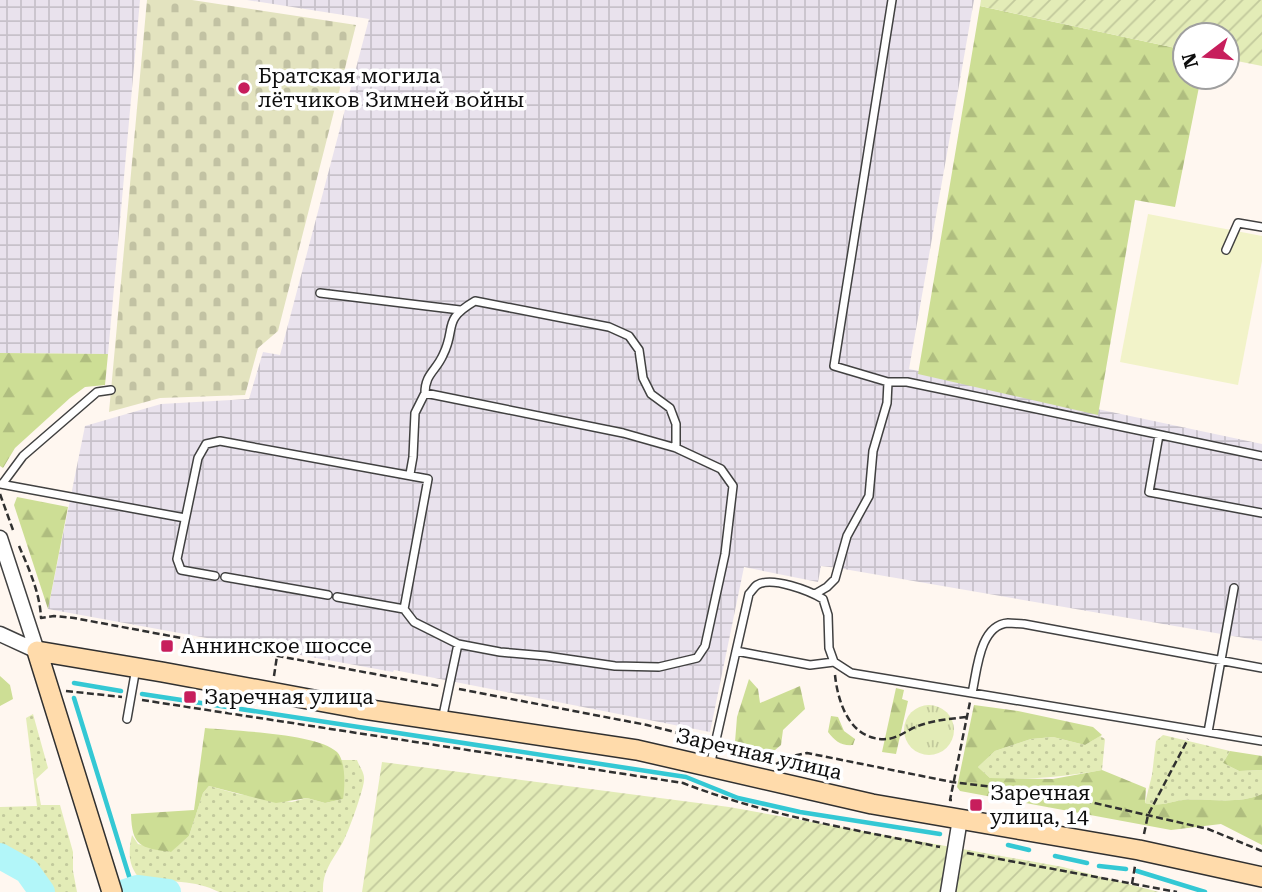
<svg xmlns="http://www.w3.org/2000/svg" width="1262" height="892" font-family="'Roboto Serif',serif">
<defs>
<pattern id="industrial-grid" width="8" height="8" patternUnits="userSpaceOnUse" patternTransform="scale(1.75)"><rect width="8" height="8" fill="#e9e2ed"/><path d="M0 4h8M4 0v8" fill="none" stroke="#c7c1ca"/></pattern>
<pattern id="grass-dots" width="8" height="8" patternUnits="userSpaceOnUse" patternTransform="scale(1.75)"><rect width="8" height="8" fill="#e3ecb7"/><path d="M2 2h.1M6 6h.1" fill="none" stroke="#c2c99c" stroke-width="1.8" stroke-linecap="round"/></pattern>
<pattern id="forest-firs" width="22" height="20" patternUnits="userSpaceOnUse" patternTransform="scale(1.75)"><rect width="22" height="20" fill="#cdde95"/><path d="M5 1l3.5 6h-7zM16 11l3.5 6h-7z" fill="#afbd7f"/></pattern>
<pattern id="cemetery-stones" width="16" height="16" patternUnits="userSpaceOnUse" patternTransform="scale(1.75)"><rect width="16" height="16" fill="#e3e3bf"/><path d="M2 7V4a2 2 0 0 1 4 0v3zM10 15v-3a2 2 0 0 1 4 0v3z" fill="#c2c2a3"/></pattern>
<pattern id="park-tufts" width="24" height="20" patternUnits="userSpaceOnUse" patternTransform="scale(1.75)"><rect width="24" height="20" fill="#e3ecb7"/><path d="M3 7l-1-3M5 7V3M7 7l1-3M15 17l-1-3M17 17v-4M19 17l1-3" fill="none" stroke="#c2c99c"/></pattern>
<pattern id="garden-furrows" width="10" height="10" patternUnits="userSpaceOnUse" patternTransform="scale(1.75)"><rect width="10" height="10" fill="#e3ecb7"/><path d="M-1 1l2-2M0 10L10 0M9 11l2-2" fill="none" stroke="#c2c99c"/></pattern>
</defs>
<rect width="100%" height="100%" fill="#fff7f0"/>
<path fill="url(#industrial-grid)" d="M 0,0 L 140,0 L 108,354 L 0,353 Z
M 247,0 L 974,0 L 909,369 L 1262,444 L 1262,641 L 838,568 L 821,566 L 818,582 L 744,567 L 710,732 L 394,670 L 393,672 L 48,609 L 85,426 L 161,404 L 249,399 L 263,352 L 280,355 L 369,19 Z"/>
<path fill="url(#grass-dots)" d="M 33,714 L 48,768 L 36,779 L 41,805 L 60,805 L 73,852 L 73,871 L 77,892 L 48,892 L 27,862 L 0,849 L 0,807 L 37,806 L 26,718 Z
M 1163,735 L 1230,751 L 1223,763 L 1239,771 L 1262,770 L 1262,794 C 1237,805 1210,798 1183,800 C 1169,802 1160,807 1145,803 L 1152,775 L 1156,741 Z
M 1100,736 L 1105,739 L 1102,770 C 1064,777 1028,780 990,778 L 978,767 L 995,751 L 1031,739 L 1053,737 L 1085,745 Z
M 341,760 L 357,760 C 359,766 365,773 364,780 C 364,789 346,840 340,847 C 331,862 322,873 323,892 L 219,892 C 196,880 167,881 141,880 C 128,866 128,853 132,835 L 138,844 L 170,852 L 189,836 L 203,793 L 209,786 L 238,794 L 292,802 L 307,798 L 325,803 L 343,799 Z"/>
<path fill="url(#forest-firs)" d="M 980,6 L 1185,50 L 1185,77 L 1214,77 L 1199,87 L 1175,207 L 1135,200 L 1098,415 L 918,374 Z
M 0,353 L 108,354 L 105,385 L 85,387 L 70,398 L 15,448 L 3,468 L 0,466 Z
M 17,497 L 68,507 L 48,609 L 14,505 Z
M 0,676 L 10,685 L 13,699 L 0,706 Z
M 749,679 L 758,689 L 760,703 L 800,686 L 805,709 L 783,730 L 781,745 L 769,755 L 750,755 L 735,742 L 737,717 Z
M 896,688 L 904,690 L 902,699 L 908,701 L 896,754 L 882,752 Z
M 974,705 L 1018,711 L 1093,727 L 1102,735 L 1085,745 L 1053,737 L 1031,739 L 995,751 L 978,767 L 990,778 L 1053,779 L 1102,770 L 1146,788 L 1145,803 C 1160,807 1169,802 1183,800 C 1210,798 1237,805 1262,794 L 1262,845 L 1221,824 L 1171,830 L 960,791 L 957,787 Z
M 831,716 L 838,717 L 844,731 L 855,739 L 853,745 C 841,746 835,741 828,732 Z
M 205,728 C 234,731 317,733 337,752 C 346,761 345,787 343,799 L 325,803 L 307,798 L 276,803 L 209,786 L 203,793 L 189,836 L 171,852 C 140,848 132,846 131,814 L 194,810 Z
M 1230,751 L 1262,756 L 1262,770 L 1239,771 L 1223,763 Z"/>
<path fill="url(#cemetery-stones)" d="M 147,0 L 192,0 L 356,25 L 278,331 L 258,348 L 245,395 L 160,398 L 109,412 Z"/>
<path fill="url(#park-tufts)" d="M904 730a25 25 0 1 1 50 0a25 25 0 1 1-50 0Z"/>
<path fill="url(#garden-furrows)" d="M 981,0 L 1262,0 L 1262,66 L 1227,59 L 1227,35 L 1185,35 L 1185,50 L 980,6 Z
M 382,762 L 729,807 L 1063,867 L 1159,892 L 362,892 Z"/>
<path fill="#f2f3c9" d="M 1148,214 L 1262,236 L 1262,261 L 1238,385 L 1120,362 Z"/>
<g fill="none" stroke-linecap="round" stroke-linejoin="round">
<path stroke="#34c8d4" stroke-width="4.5" d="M 74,683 L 121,691
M 142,694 L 686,777 L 738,798 L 800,812 L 940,834
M 74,698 L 133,889
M 1008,845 L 1029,850
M 1055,856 L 1087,863
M 1099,866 L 1126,869
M 1137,871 L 1205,892"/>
<path stroke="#b2f6f9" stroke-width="26" d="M 0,856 L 27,871 L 42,892
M 125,892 L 137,888 L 168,892"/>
<g stroke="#414141" stroke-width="10">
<path id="lane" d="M 1226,250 L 1238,223 L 1262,227
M 320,293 L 460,310
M 888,382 L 907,382 L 1262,456
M 425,393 C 425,374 436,371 443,355 C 457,327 441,321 475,301 L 609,327 L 629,336 L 639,350 L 643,378 L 651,394 L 670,408 L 676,424 L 676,448
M 1159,435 L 1149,492 L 1262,513
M 3,483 L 23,456 L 97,392 L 111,390
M 0,484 L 185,518
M 215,576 L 181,570 L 177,559 L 198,458 L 206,444 L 220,441 L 428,479 L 404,609 L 414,622 L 458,644 L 500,652 L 546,656 L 615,666 L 659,667 L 697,658 L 705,646 L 725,554 L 733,486 L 721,469 L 676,448 L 623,433 L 425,393 L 415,413 L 413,457 L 410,474
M 225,577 L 328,595
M 815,594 L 827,587 L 835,579 L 847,536 L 869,496 L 873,451 L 887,403 L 888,382 L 834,366 L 892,0
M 337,597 L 404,609
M 736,651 L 810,665 L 834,662
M 972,693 C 977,672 979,625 1008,623 C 1013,623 1019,624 1024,624 L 1262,668
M 127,719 L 136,668
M 442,720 L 458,644
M 1208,732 L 1234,588
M 710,766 L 749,594 C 752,591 754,587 757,585 C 772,576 810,591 823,599 L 828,615 L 829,648 L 834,662 L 851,673 L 1262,741"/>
</g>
<g stroke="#414141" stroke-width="17">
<path id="street" d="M 0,538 L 37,651
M 0,634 L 37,651
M 948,892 L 960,819"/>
</g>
<g stroke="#303030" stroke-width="22">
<path id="secondary" d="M 112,892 L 37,651 L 162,672 L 357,708 L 637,750 L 872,804 L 1139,850 L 1262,877"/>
</g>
<path stroke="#303030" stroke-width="2.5" stroke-dasharray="7 3.5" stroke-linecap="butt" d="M 0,494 L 13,530
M 19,546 C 29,569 40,593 41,618 L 54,616 L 74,618 L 439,686
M 835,675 C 838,704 851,742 888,739 C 898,738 909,729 918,726 C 934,720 950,719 966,717
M 274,676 L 277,656
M 459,689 L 647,725 L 706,740
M 66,691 L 122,697
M 142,700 L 683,783 C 768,816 852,829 940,847
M 776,764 L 788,757 L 807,753 L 952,782 L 1052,794 L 1090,802 L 1208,829 L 1262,851
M 952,800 L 950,800 L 970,702
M 1144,834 L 1148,815 L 1188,739
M 967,853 L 1177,892
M 1132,884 L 1135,866"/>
<use href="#lane" stroke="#fff" stroke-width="7"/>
<use href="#street" stroke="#fff" stroke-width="14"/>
<use href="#secondary" stroke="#ffdbab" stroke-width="19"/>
</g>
<g fill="#c71e5c" stroke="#fff" stroke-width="2.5">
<circle cx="244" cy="88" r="7"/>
<rect x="160" y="639" width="14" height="14" rx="3.5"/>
<rect x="183" y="690" width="14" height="14" rx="3.5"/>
<rect x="969" y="798" width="14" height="14" rx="3.5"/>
</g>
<g text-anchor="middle" stroke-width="7" stroke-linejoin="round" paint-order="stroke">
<g font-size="21" fill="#0e0e0e" stroke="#fff" text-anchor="start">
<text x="258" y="83">Братская могила<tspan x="258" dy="24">лётчиков Зимней войны</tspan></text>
<text x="181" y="653">Аннинское шоссе</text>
<text x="204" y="704">Заречная улица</text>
<text x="990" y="800">Заречная<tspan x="990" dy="24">улица, 14</tspan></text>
</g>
<g font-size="21" fill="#0e0e0e" stroke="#fff">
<text transform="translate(759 754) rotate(13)" y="7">Заречная улица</text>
</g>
</g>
<g transform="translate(1206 56) rotate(254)"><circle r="33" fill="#ffffff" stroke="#9f9f9f" stroke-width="2"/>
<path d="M0-5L12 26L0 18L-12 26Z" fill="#c71e5c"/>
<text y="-10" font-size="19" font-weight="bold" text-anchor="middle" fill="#0e0e0e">N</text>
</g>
</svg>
